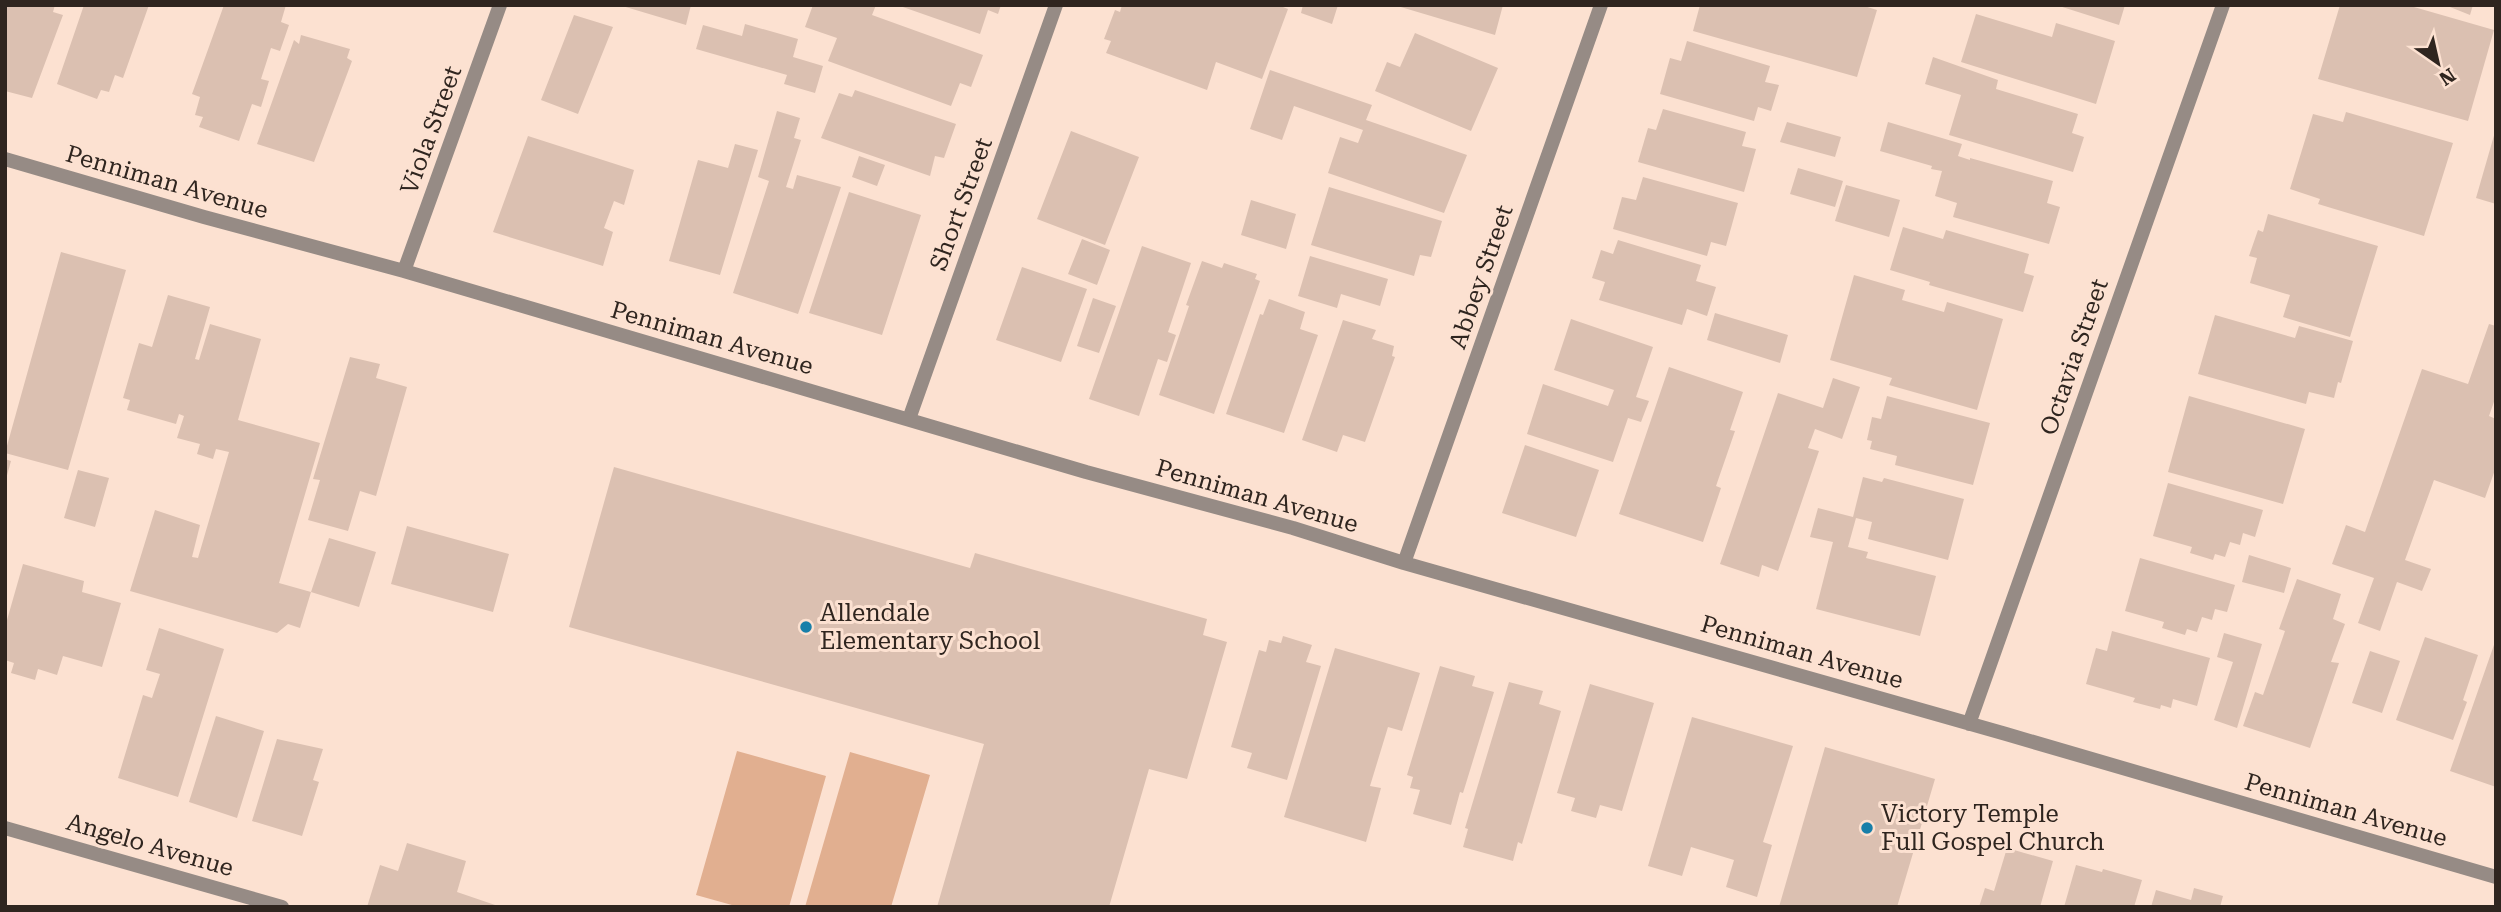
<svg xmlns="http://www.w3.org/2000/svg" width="2501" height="912" font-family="'Roboto Serif',serif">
<rect width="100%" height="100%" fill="#fce1d1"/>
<path fill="#e1af90" d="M 737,751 L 826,776 L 789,907 L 739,907 L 696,895 Z
M 850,752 L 930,775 L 891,907 L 805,907 Z"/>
<path fill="#dbc0b1" d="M 5,5 L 55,5 L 53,12 L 63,15 L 32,98 L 5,91 Z
M 84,5 L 149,5 L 123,78 L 115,75 L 109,92 L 101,90 L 97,99 L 57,84 Z
M 224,5 L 286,5 L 281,22 L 289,25 L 280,51 L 271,48 L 261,79 L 269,81 L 261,107 L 252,104 L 239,141 L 199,127 L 203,117 L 195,115 L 200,97 L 192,94 Z
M 619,5 L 691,5 L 686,25 Z
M 813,5 L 876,5 L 872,15 L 983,55 L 971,87 L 960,83 L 951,106 L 828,61 L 837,38 L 805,27 Z
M 1001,5 L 998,14 L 988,10 L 980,34 L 900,6 Z
M 1122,5 L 1278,5 L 1288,9 L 1262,79 L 1216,62 L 1207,90 L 1106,53 L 1111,41 L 1104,39 L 1115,10 L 1120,12 Z
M 1303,5 L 1338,5 L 1332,24 L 1301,13 Z
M 1394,5 L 1503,5 L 1495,35 Z
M 1700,5 L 1861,5 L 1877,10 L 1857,77 L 1693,31 Z
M 2056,5 L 2125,5 L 2119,25 Z
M 2340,5 L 2407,5 L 2494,30 L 2468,121 L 2318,79 Z
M 2445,5 L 2473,5 L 2470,15 Z
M 1976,14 L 2052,37 L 2056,23 L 2115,41 L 2096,104 L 1961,62 Z
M 574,15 L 613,27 L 578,114 L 541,100 Z
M 745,24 L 798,39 L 793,57 L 823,66 L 815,93 L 784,84 L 787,75 L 696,49 L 703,25 L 742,36 Z
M 1415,33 L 1498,68 L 1471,131 L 1375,91 L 1387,62 L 1400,67 Z
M 301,35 L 350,49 L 347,58 L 352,61 L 314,162 L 257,144 L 294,40 L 299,44 Z
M 1687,41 L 1770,66 L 1765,82 L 1779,85 L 1771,111 L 1758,107 L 1754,121 L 1660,94 L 1670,58 L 1681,61 Z
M 1933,57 L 1998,80 L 1996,89 L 2078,114 L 2072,133 L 2084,137 L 2073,172 L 1949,135 L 1961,95 L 1925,84 Z
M 1270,70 L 1372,105 L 1366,120 L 1467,155 L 1444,213 L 1328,173 L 1340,137 L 1358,143 L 1363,130 L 1294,106 L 1282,140 L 1250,129 Z
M 855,90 L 956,124 L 944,158 L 935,156 L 930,176 L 821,138 L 839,93 L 852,97 Z
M 1663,109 L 1746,132 L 1742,146 L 1756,149 L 1744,192 L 1638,162 L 1648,128 L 1656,130 Z
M 777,111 L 800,118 L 794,138 L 801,140 L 786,187 L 793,189 L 797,175 L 841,187 L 798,314 L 733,293 L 769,181 L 758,177 Z
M 2346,112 L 2453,143 L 2424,236 L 2318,204 L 2320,199 L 2290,189 L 2313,114 L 2343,122 Z
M 1787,122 L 1841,137 L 1835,157 L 1780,142 Z
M 1888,122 L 1962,144 L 1958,156 L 1970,160 L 1970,158 L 2053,181 L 2047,203 L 2060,207 L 2049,244 L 1953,217 L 1957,203 L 1935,196 L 1942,171 L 1931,169 L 1932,166 L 1880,151 Z
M 1071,131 L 1139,157 L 1105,245 L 1037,219 Z
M 2495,132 L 2496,132 L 2496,204 L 2476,198 Z
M 528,136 L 634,170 L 624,205 L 614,201 L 604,228 L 613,232 L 603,266 L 493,232 Z
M 735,144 L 758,150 L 720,275 L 669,261 L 698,160 L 728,168 Z
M 859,156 L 885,165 L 877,186 L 852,177 Z
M 1798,168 L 1843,181 L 1835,207 L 1790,194 Z
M 1643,177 L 1738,203 L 1726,246 L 1711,242 L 1707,256 L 1613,229 L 1622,197 L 1636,200 Z
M 1846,185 L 1900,200 L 1889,237 L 1835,221 Z
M 1329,187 L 1442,221 L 1431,257 L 1420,255 L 1414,276 L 1311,245 Z
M 849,192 L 921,215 L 882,335 L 809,313 Z
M 1251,200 L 1296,214 L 1286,249 L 1241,235 Z
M 2268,214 L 2378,246 L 2350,337 L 2283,317 L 2290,295 L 2250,283 L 2257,258 L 2249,256 L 2258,230 L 2263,232 Z
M 1903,227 L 1943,239 L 1946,230 L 2029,254 L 2024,273 L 2034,276 L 2023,312 L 1929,285 L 1930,282 L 1890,270 Z
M 1082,239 L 1110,250 L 1097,285 L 1068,274 Z
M 1618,240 L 1701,265 L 1696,281 L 1716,287 L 1707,316 L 1687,309 L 1682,325 L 1599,300 L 1605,282 L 1592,278 L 1601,250 L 1613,254 Z
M 1142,246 L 1191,263 L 1168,332 L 1176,335 L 1167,362 L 1158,359 L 1139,416 L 1089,399 Z
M 61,252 L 126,270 L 68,470 L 5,453 Z
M 1310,256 L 1388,279 L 1380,306 L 1341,294 L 1337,308 L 1298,296 Z
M 1202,261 L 1222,268 L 1224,263 L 1257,274 L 1255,279 L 1260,281 L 1214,414 L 1159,395 L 1189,306 L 1186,305 Z
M 1022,267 L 1087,289 L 1061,362 L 996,340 Z
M 1854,275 L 1905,290 L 1902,300 L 1944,312 L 1947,302 L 2003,319 L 1977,410 L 1889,385 L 1892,378 L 1830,360 Z
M 168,295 L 210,307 L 195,359 L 199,360 L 210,324 L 261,339 L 238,420 L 320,443 L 279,583 L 311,592 L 300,628 L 288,624 L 277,633 L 130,591 L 155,510 L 200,525 L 192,557 L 198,558 L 229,452 L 216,449 L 213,459 L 197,454 L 200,444 L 177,438 L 184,416 L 179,414 L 176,424 L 127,410 L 130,400 L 123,398 L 139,343 L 152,347 Z
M 1093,298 L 1116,306 L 1099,353 L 1077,346 Z
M 1269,299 L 1305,312 L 1300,329 L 1318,335 L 1284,433 L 1226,414 L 1260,314 L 1263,315 Z
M 1715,313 L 1788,335 L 1780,363 L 1707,340 Z
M 2215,315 L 2295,338 L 2299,326 L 2353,341 L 2341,383 L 2338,382 L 2334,398 L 2309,392 L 2306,404 L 2198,374 Z
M 1571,319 L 1653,347 L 1636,397 L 1649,401 L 1641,422 L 1628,418 L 1613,462 L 1527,434 L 1543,384 L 1608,406 L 1614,390 L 1554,370 Z
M 1343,320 L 1376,330 L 1372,339 L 1394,346 L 1392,356 L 1395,357 L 1365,442 L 1343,435 L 1337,452 L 1302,440 Z
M 2489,324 L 2496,326 L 2496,396 L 2489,416 L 2496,419 L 2496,467 L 2485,498 L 2434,480 L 2405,560 L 2431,569 L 2422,591 L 2397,582 L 2380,631 L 2358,623 L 2374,578 L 2332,564 L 2346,525 L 2365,532 L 2422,369 L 2468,384 Z
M 350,357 L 380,364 L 376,378 L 407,387 L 376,496 L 360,491 L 348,531 L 308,520 L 320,480 L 313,479 Z
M 1669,367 L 1743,392 L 1730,430 L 1735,431 L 1716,486 L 1721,488 L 1703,542 L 1619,514 Z
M 1833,378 L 1860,387 L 1842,439 L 1815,429 L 1808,448 L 1819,451 L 1778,571 L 1762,565 L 1759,577 L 1720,564 L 1778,393 L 1823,408 Z
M 1887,396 L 1990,423 L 1973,485 L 1895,465 L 1897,456 L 1870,449 L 1872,441 L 1867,440 L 1872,417 L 1881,419 Z
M 2189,396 L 2305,429 L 2283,504 L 2168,472 Z
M 1525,445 L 1599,470 L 1576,537 L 1502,513 Z
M 5,459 L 11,461 L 6,479 L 5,479 Z
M 614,467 L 970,568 L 975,553 L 1207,619 L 1203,635 L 1227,642 L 1187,779 L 1149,769 L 1109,907 L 937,907 L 984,744 L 569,627 Z
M 78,470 L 109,478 L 95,527 L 64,518 Z
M 1863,477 L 1882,482 L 1884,478 L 1964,499 L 1948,560 L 1868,539 L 1872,522 L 1856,518 L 1848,547 L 1868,552 L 1866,558 L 1936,576 L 1920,636 L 1816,609 L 1833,542 L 1810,537 L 1818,508 L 1853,517 Z
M 2168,483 L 2263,510 L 2255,537 L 2243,533 L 2240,545 L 2230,542 L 2225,557 L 2215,554 L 2213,560 L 2190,553 L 2192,547 L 2153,536 Z
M 407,526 L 509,554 L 493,612 L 391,584 Z
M 329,538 L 376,552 L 359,607 L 311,592 Z
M 2249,555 L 2291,568 L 2284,593 L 2242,582 Z
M 2140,558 L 2235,585 L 2227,612 L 2215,609 L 2212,620 L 2202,617 L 2197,632 L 2187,629 L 2185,635 L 2162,628 L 2164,622 L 2125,611 Z
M 23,564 L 84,581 L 82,592 L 121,603 L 102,667 L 63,656 L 57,675 L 38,669 L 35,680 L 11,673 L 14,663 L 5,660 L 5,627 Z
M 2297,579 L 2341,594 L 2333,619 L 2345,624 L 2331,662 L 2339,663 L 2310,748 L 2243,726 L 2255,692 L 2263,695 L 2285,631 L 2279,629 Z
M 159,628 L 224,649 L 178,797 L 118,778 L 143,695 L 152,698 L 160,674 L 146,670 Z
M 2112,631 L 2210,658 L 2197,706 L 2173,699 L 2171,708 L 2161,705 L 2160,709 L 2133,702 L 2135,698 L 2086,684 L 2096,648 L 2107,651 Z
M 2224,633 L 2262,644 L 2237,728 L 2214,720 L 2233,662 L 2217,657 Z
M 1283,636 L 1312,645 L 1306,662 L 1321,666 L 1287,780 L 1247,768 L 1252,753 L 1231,747 L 1259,650 L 1266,652 L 1269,640 L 1281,643 Z
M 2425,637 L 2478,655 L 2463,700 L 2467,702 L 2453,740 L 2396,720 Z
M 2495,642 L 2496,642 L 2496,787 L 2450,771 Z
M 1335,648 L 1420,673 L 1402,731 L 1388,727 L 1370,786 L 1381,788 L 1366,842 L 1284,817 Z
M 2370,651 L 2400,661 L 2382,713 L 2352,703 Z
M 1440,666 L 1475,676 L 1472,686 L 1494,692 L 1463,793 L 1460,792 L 1451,825 L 1413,814 L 1420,790 L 1410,788 L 1413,777 L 1407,775 Z
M 1509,682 L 1543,691 L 1539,704 L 1561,711 L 1522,844 L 1518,842 L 1513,861 L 1463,847 L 1468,829 L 1465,828 Z
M 1590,684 L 1654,703 L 1622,811 L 1600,805 L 1596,818 L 1571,811 L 1575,798 L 1557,793 Z
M 216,716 L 264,731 L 237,818 L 189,802 Z
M 1692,717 L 1793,746 L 1763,842 L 1772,845 L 1757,897 L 1726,887 L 1734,860 L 1691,847 L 1682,876 L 1648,866 Z
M 277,739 L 323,749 L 313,780 L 319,782 L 302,836 L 252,821 Z
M 1825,747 L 1935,779 L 1897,907 L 1779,907 Z
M 407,843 L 466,861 L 457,892 L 501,907 L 367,907 L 380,865 L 398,871 Z
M 2007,848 L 2053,861 L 2040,907 L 1979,907 L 1985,888 L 1994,891 Z
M 2076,865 L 2102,872 L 2103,869 L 2142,880 L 2134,907 L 2064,907 Z
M 2194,888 L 2223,896 L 2220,907 L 2151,907 L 2156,890 L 2191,900 Z"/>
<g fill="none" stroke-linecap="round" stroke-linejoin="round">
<path stroke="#968b85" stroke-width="14" d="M 5,159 L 204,217 L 404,271 L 1086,472 L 1293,528 L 1404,563 L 2006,734 L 2496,877
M 404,271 L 500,5
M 909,419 L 1056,5
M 1404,563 L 1601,5
M 1969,724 L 2223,5
M 5,828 L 282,907"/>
</g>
<g fill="#187fa9" stroke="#fce1d1" stroke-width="2.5">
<circle cx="806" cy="627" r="7"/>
<circle cx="1867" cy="828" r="7"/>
</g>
<g text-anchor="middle" stroke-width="6" stroke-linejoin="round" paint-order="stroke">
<g font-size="24" fill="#2f251f" stroke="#fce1d1">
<text transform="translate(431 130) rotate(-70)" y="8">Viola Street</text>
<text transform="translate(167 182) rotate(16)" y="8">Penniman Avenue</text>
<text transform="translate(961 204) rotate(-70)" y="8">Short Street</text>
<text transform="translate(1481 277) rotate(-71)" y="8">Abbey Street</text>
<text transform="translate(712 338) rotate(16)" y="8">Penniman Avenue</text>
<text transform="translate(2074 357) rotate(-71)" y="8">Octavia Street</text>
<text transform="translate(1257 496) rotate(16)" y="8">Penniman Avenue</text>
<text transform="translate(1802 652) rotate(16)" y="8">Penniman Avenue</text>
<text transform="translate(2346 810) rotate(16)" y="8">Penniman Avenue</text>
<text transform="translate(150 845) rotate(16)" y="8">Angelo Avenue</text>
</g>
<g font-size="24" fill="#2f251f" stroke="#fce1d1" text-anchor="start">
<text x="820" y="621">Allendale<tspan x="820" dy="28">Elementary School</tspan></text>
<text x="1881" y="822">Victory Temple<tspan x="1881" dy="28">Full Gospel Church</tspan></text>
</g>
</g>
<rect width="2501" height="912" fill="none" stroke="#2f251f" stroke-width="14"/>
<g transform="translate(2438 63) rotate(146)" stroke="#fce1d1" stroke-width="5" paint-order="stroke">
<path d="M0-5L12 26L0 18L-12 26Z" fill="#2f251f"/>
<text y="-10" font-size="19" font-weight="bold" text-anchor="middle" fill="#2f251f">N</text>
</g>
</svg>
